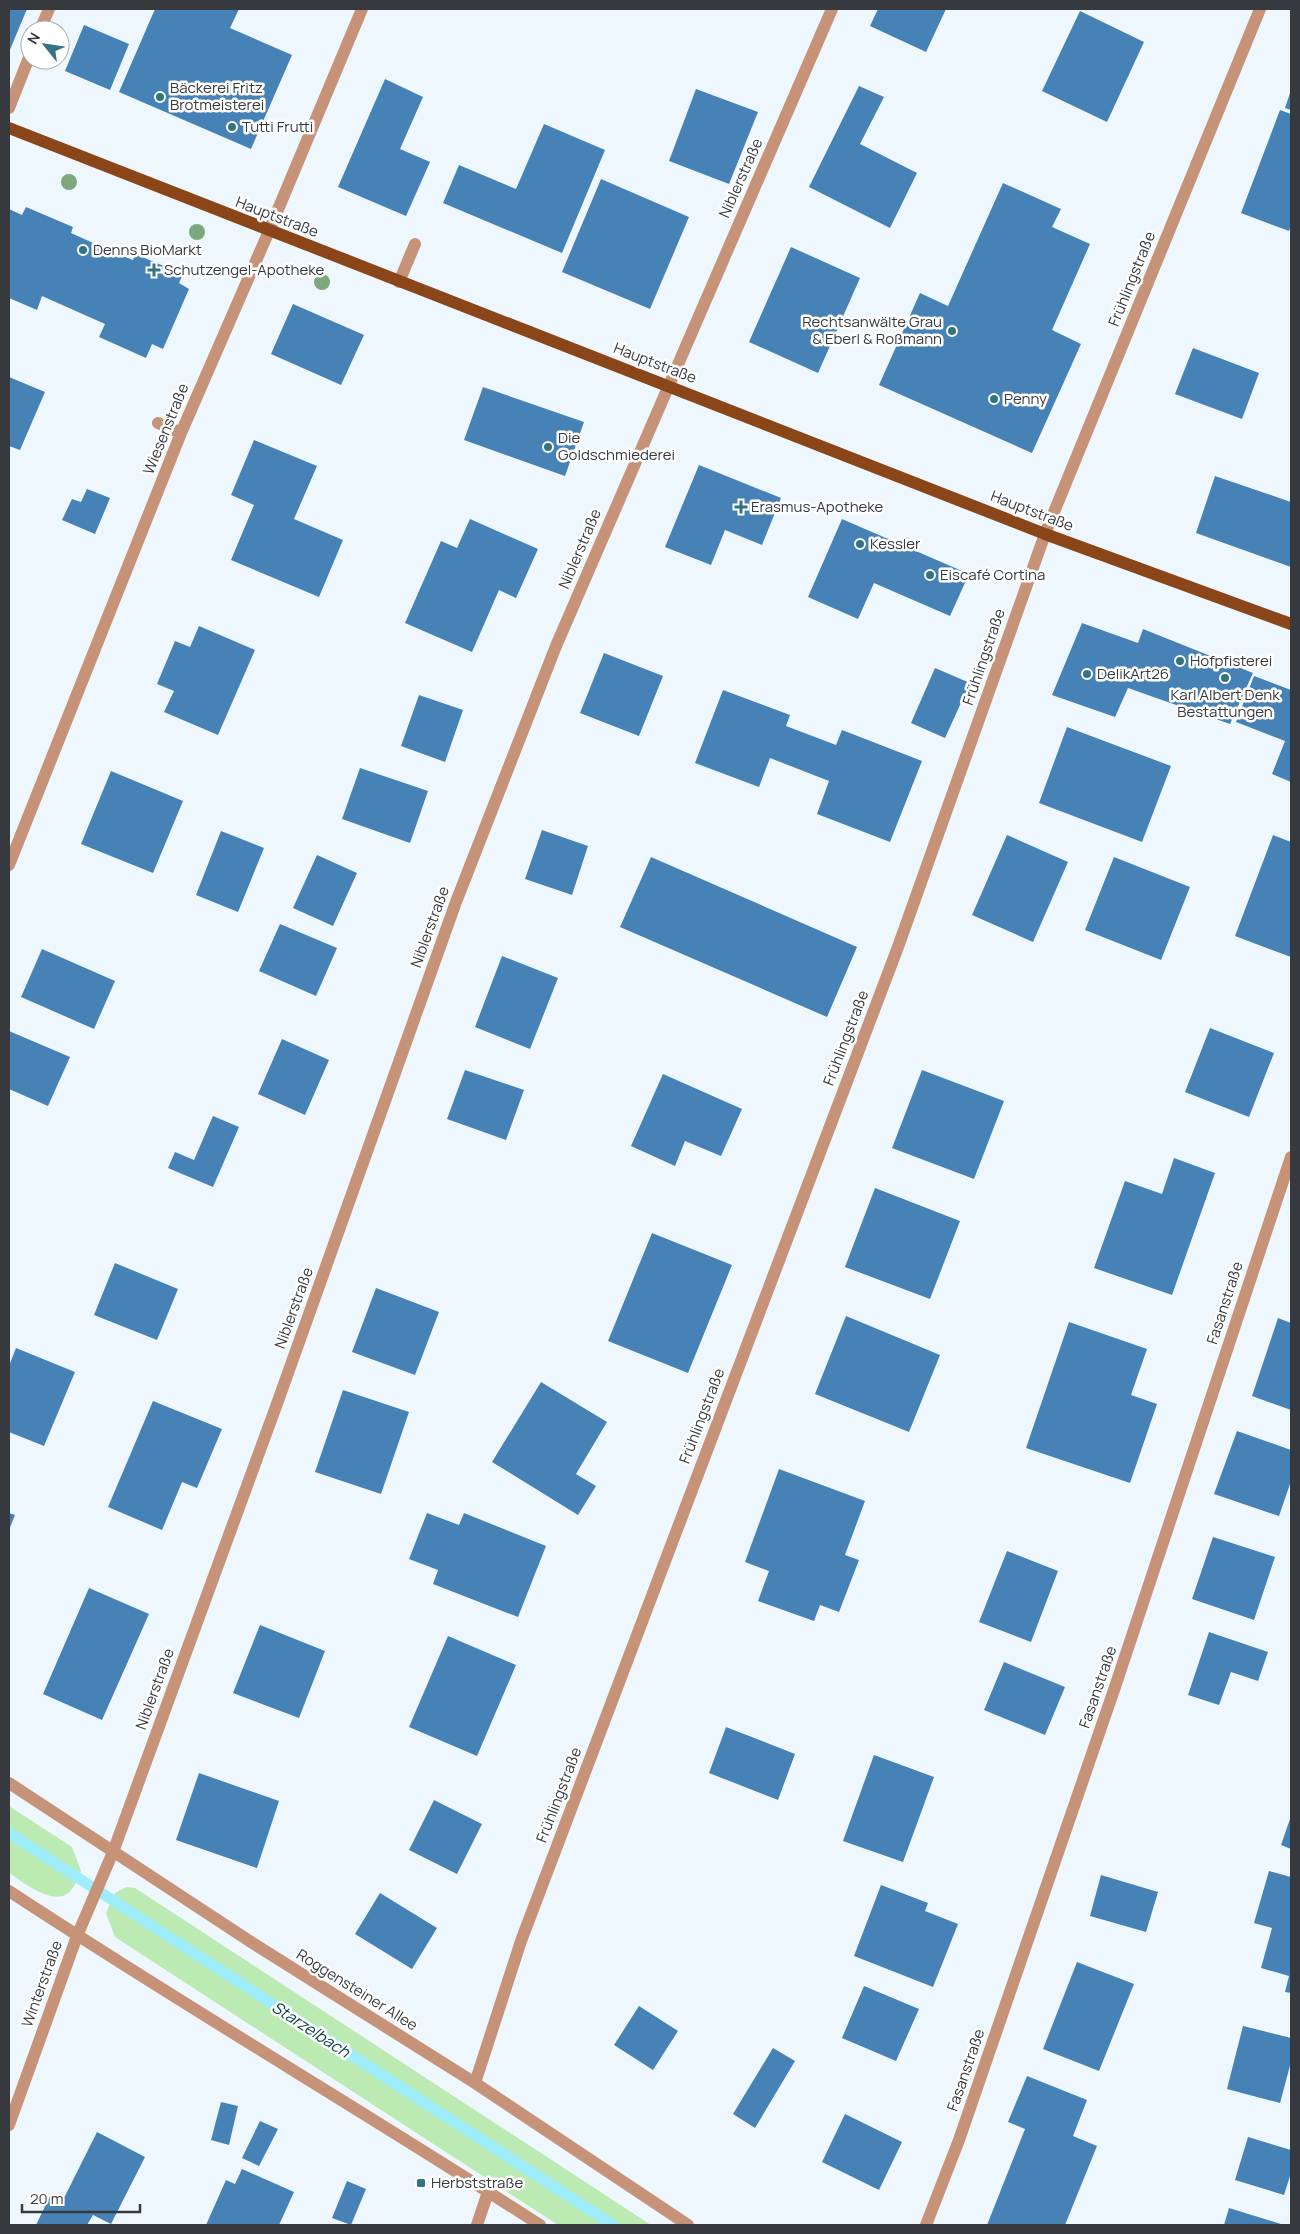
<svg xmlns="http://www.w3.org/2000/svg" width="1300" height="2234" font-family="Manrope,sans-serif">
<rect width="100%" height="100%" fill="#eff7fe"/>
<path fill="#bbeab3" d="M 9,1806 L 72,1847 L 81,1871 C 78,1876 76,1884 72,1889 C 57,1910 23,1882 9,1873 Z
M 126,1887 L 135,1888 L 651,2225 L 558,2225 L 115,1937 L 106,1913 L 115,1893 Z"/>
<g fill="none" stroke-linecap="round" stroke-linejoin="round">
<path stroke="#9dedfd" stroke-width="11" d="M 9,1833 L 613,2225"/>
</g>
<path fill="#4682b5" d="M 9,9 L 27,9 L 9,52 Z
M 155,9 L 239,9 L 230,28 L 292,55 L 251,149 L 119,92 Z
M 878,9 L 946,9 L 926,52 L 870,26 Z
M 1080,11 L 1144,42 L 1107,122 L 1042,91 Z
M 84,25 L 129,44 L 110,90 L 65,71 Z
M 385,79 L 423,97 L 400,149 L 430,162 L 406,216 L 338,187 Z
M 859,86 L 884,97 L 860,144 L 917,173 L 890,228 L 809,187 Z
M 696,89 L 758,112 L 729,184 L 669,161 Z
M 1291,90 L 1291,110 L 1285,108 Z
M 1280,110 L 1291,114 L 1291,225 L 1289,231 L 1241,213 Z
M 544,124 L 605,150 L 562,253 L 443,203 L 459,165 L 516,189 Z
M 601,179 L 689,217 L 650,309 L 562,272 Z
M 1003,183 L 1061,209 L 1052,227 L 1090,244 L 1052,330 L 1081,344 L 1032,453 L 879,385 L 920,293 L 948,306 Z
M 26,207 L 73,227 L 71,233 L 102,247 L 133,260 L 135,254 L 183,274 L 179,283 L 189,289 L 163,349 L 152,344 L 146,358 L 99,337 L 105,324 L 42,296 L 37,310 L 9,298 L 9,209 L 22,215 Z
M 791,247 L 860,278 L 818,373 L 749,342 Z
M 293,304 L 364,335 L 341,385 L 271,354 Z
M 1193,348 L 1259,373 L 1242,419 L 1175,394 Z
M 9,377 L 45,392 L 20,450 L 9,446 Z
M 483,387 L 584,422 L 565,476 L 464,440 Z
M 254,440 L 317,466 L 294,519 L 343,540 L 319,597 L 231,560 L 254,505 L 231,495 Z
M 699,465 L 781,498 L 762,545 L 725,530 L 711,565 L 665,547 Z
M 1215,476 L 1291,502 L 1291,567 L 1196,533 Z
M 87,489 L 110,498 L 95,534 L 62,520 L 72,499 L 81,502 Z
M 470,519 L 538,549 L 516,598 L 499,590 L 472,652 L 405,623 L 441,541 L 457,548 Z
M 842,519 L 969,574 L 950,616 L 874,583 L 858,619 L 808,597 Z
M 1082,623 L 1138,643 L 1143,629 L 1253,673 L 1230,724 L 1128,688 L 1115,717 L 1052,695 Z
M 199,626 L 255,650 L 218,735 L 164,712 L 174,691 L 157,684 L 175,641 L 190,647 Z
M 604,653 L 663,676 L 639,736 L 580,713 Z
M 935,668 L 970,683 L 945,738 L 911,723 Z
M 1254,676 L 1291,690 L 1291,782 L 1272,774 L 1285,741 L 1236,722 Z
M 723,690 L 790,715 L 786,726 L 836,745 L 842,730 L 922,761 L 890,842 L 817,814 L 829,781 L 770,758 L 759,787 L 695,763 Z
M 419,695 L 463,710 L 445,762 L 401,746 Z
M 1067,727 L 1171,766 L 1142,842 L 1039,803 Z
M 360,768 L 428,791 L 410,843 L 342,819 Z
M 111,771 L 183,801 L 153,873 L 81,844 Z
M 542,830 L 588,846 L 572,895 L 525,879 Z
M 221,831 L 264,848 L 238,912 L 196,895 Z
M 1007,835 L 1068,862 L 1033,942 L 972,915 Z
M 1273,835 L 1291,842 L 1291,957 L 1235,936 Z
M 317,855 L 357,873 L 333,926 L 293,908 Z
M 651,857 L 857,947 L 827,1017 L 620,927 Z
M 1114,857 L 1190,887 L 1161,960 L 1085,930 Z
M 280,924 L 337,948 L 316,996 L 259,971 Z
M 42,949 L 115,981 L 94,1029 L 21,997 Z
M 502,956 L 558,978 L 530,1049 L 475,1027 Z
M 1210,1028 L 1274,1053 L 1249,1117 L 1185,1092 Z
M 9,1031 L 70,1057 L 48,1106 L 9,1089 Z
M 282,1039 L 329,1060 L 305,1115 L 258,1094 Z
M 465,1070 L 524,1090 L 506,1140 L 447,1119 Z
M 922,1070 L 1004,1101 L 974,1179 L 892,1148 Z
M 663,1074 L 742,1109 L 721,1156 L 685,1141 L 675,1166 L 631,1146 Z
M 213,1116 L 239,1127 L 213,1187 L 168,1168 L 175,1152 L 194,1160 Z
M 1174,1158 L 1215,1173 L 1172,1295 L 1094,1268 L 1125,1181 L 1162,1194 Z
M 875,1188 L 960,1221 L 930,1299 L 845,1267 Z
M 652,1233 L 732,1265 L 688,1373 L 608,1341 Z
M 115,1263 L 178,1289 L 157,1340 L 94,1315 Z
M 376,1288 L 439,1312 L 415,1375 L 352,1352 Z
M 846,1316 L 940,1355 L 909,1432 L 815,1394 Z
M 1278,1318 L 1291,1323 L 1291,1410 L 1252,1396 Z
M 1069,1322 L 1147,1349 L 1131,1395 L 1157,1404 L 1130,1483 L 1026,1448 Z
M 16,1348 L 75,1372 L 44,1446 L 9,1432 L 9,1366 Z
M 541,1382 L 607,1422 L 576,1474 L 596,1486 L 578,1515 L 492,1462 Z
M 343,1390 L 409,1412 L 381,1494 L 315,1472 Z
M 153,1401 L 222,1429 L 197,1488 L 182,1482 L 162,1530 L 108,1507 Z
M 1237,1431 L 1291,1450 L 1291,1481 L 1279,1516 L 1214,1494 Z
M 779,1469 L 865,1501 L 845,1555 L 859,1560 L 839,1612 L 820,1605 L 814,1621 L 758,1601 L 769,1571 L 745,1562 Z
M 9,1513 L 15,1515 L 9,1530 Z
M 427,1513 L 459,1525 L 464,1513 L 546,1546 L 518,1617 L 433,1584 L 438,1570 L 409,1559 Z
M 1213,1537 L 1275,1557 L 1254,1620 L 1192,1599 Z
M 1007,1551 L 1058,1571 L 1031,1642 L 979,1622 Z
M 89,1588 L 149,1614 L 102,1720 L 43,1694 Z
M 260,1625 L 325,1651 L 299,1718 L 233,1693 Z
M 1209,1632 L 1268,1652 L 1258,1681 L 1231,1672 L 1219,1705 L 1188,1695 Z
M 448,1636 L 516,1665 L 477,1756 L 409,1727 Z
M 1004,1662 L 1065,1687 L 1045,1735 L 984,1710 Z
M 726,1727 L 795,1754 L 778,1800 L 709,1773 Z
M 874,1755 L 934,1777 L 903,1862 L 843,1841 Z
M 199,1773 L 279,1801 L 257,1868 L 176,1840 Z
M 434,1800 L 482,1824 L 457,1874 L 409,1850 Z
M 1291,1816 L 1291,1849 L 1281,1845 Z
M 1269,1871 L 1291,1877 L 1291,1993 L 1285,1992 L 1289,1976 L 1261,1968 L 1272,1928 L 1254,1923 Z
M 1101,1875 L 1158,1892 L 1146,1932 L 1090,1916 Z
M 881,1885 L 928,1903 L 925,1911 L 958,1924 L 933,1987 L 854,1956 Z
M 380,1893 L 437,1928 L 412,1969 L 355,1934 Z
M 1077,1962 L 1134,1984 L 1099,2071 L 1043,2049 Z
M 864,1986 L 919,2009 L 896,2061 L 842,2038 Z
M 639,2006 L 678,2031 L 653,2070 L 614,2045 Z
M 1243,2026 L 1291,2038 L 1291,2062 L 1280,2103 L 1227,2089 Z
M 773,2048 L 795,2061 L 755,2128 L 733,2114 Z
M 1027,2076 L 1087,2100 L 1073,2136 L 1097,2146 L 1065,2225 L 987,2225 L 1025,2129 L 1008,2122 Z
M 221,2102 L 238,2106 L 229,2145 L 211,2140 Z
M 845,2114 L 902,2142 L 879,2190 L 822,2162 Z
M 260,2121 L 278,2129 L 259,2166 L 242,2158 Z
M 97,2132 L 145,2157 L 111,2224 L 93,2215 L 87,2225 L 36,2225 L 51,2194 L 63,2200 Z
M 1248,2137 L 1291,2150 L 1291,2173 L 1284,2195 L 1235,2180 Z
M 242,2169 L 294,2192 L 279,2225 L 206,2225 L 226,2180 L 235,2184 Z
M 347,2181 L 366,2189 L 351,2225 L 332,2218 Z
M 1229,2208 L 1281,2224 L 1281,2225 L 1224,2225 Z"/>
<g fill="none" stroke-linecap="round" stroke-linejoin="round">
<path stroke="#c69378" stroke-width="12" d="M 40,30 L 49,9
M 9,108 L 30,55
M 399,282 L 415,244
M 158,423 L 181,433
M 9,865 L 181,433 L 269,231 L 362,9
M 9,1783 L 251,1942 L 475,2083 L 688,2225
M 9,1891 C 184,2006 365,2112 540,2225
M 475,2083 L 521,1941 L 898,947 L 1045,534 L 1260,9
M 9,2125 L 77,1936 L 113,1852 L 278,1401 L 456,902 L 556,646 L 832,9
M 477,2225 L 488,2192
M 926,2225 L 959,2140 L 1115,1687 L 1291,1157"/>
<path stroke="#8a4518" stroke-width="12" d="M 9,128 L 1045,534 L 1291,624"/>
</g>
<g fill="#7fa77e">
<circle cx="69" cy="182" r="8"/>
<circle cx="197" cy="232" r="8"/>
<circle cx="322" cy="282" r="8"/>
</g>
<g fill="#327486" stroke="#fff" stroke-width="2">
<circle cx="160" cy="97" r="5"/>
<circle cx="232" cy="127" r="5"/>
<circle cx="83" cy="250" r="5"/>
<path d="M151.5 262.5h5v5h5v5h-5v5h-5v-5h-5v-5h5z"/>
<circle cx="952" cy="331" r="5"/>
<circle cx="994" cy="399" r="5"/>
<circle cx="548" cy="447" r="5"/>
<path d="M738.5 499.5h5v5h5v5h-5v5h-5v-5h-5v-5h5z"/>
<circle cx="860" cy="544" r="5"/>
<circle cx="930" cy="575" r="5"/>
<circle cx="1180" cy="661" r="5"/>
<circle cx="1087" cy="674" r="5"/>
<circle cx="1225" cy="678" r="5"/>
<rect x="416" y="2178" width="10" height="10" rx="2.5"/>
</g>
<g text-anchor="middle" stroke-width="5" stroke-linejoin="round" paint-order="stroke">
<g font-size="15" fill="#363a3e" stroke="#fff" text-anchor="start">
<text x="170" y="93">Bäckerei Fritz<tspan x="170" dy="17">Brotmeisterei</tspan></text>
<text x="242" y="132">Tutti Frutti</text>
<text x="93" y="255">Denns BioMarkt</text>
<text x="164" y="275">Schutzengel-Apotheke</text>
<text x="942" y="327" text-anchor="end">Rechtsanwälte Grau<tspan x="942" dy="17">&amp; Eberl &amp; Roßmann</tspan></text>
<text x="1004" y="404">Penny</text>
<text x="558" y="443">Die<tspan x="558" dy="17">Goldschmiederei</tspan></text>
<text x="751" y="512">Erasmus-Apotheke</text>
<text x="870" y="549">Kessler</text>
<text x="940" y="580">Eiscafé Cortina</text>
<text x="1190" y="666">Hofpfisterei</text>
<text x="1097" y="679">DelikArt26</text>
<text x="1225" y="700" text-anchor="middle">Karl Albert Denk<tspan x="1225" dy="17">Bestattungen</tspan></text>
<text x="431" y="2188">Herbststraße</text>
</g>
<g font-size="15" fill="#363a3e" stroke="#fff">
<text transform="translate(741 178) rotate(-66)" y="5">Niblerstraße</text>
<text transform="translate(277 217) rotate(21)" y="5">Hauptstraße</text>
<text transform="translate(1132 279) rotate(-68)" y="5">Frühlingstraße</text>
<text transform="translate(655 363) rotate(21)" y="5">Hauptstraße</text>
<text transform="translate(166 429) rotate(-68)" y="5">Wiesenstraße</text>
<text transform="translate(1032 511) rotate(21)" y="5">Hauptstraße</text>
<text transform="translate(580 549) rotate(-67)" y="5">Niblerstraße</text>
<text transform="translate(984 657) rotate(-71)" y="5">Frühlingstraße</text>
<text transform="translate(430 927) rotate(-70)" y="5">Niblerstraße</text>
<text transform="translate(846 1038) rotate(-69)" y="5">Frühlingstraße</text>
<text transform="translate(1225 1303) rotate(-72)" y="5">Fasanstraße</text>
<text transform="translate(294 1308) rotate(-70)" y="5">Niblerstraße</text>
<text transform="translate(702 1416) rotate(-69)" y="5">Frühlingstraße</text>
<text transform="translate(1098 1687) rotate(-71)" y="5">Fasanstraße</text>
<text transform="translate(155 1689) rotate(-70)" y="5">Niblerstraße</text>
<text transform="translate(559 1795) rotate(-69)" y="5">Frühlingstraße</text>
<text transform="translate(42 1984) rotate(-70)" y="5">Winterstraße</text>
<text transform="translate(357 1990) rotate(32)" y="5">Roggensteiner Allee</text>
<text transform="translate(966 2070) rotate(-71)" y="5">Fasanstraße</text>
</g>
<g font-size="16" font-style="italic" fill="#10424a" stroke="#fff">
<text transform="translate(311 2029) rotate(33)" y="6">Starzelbach</text>
</g>
</g>
<rect width="1300" height="2234" fill="none" stroke="#363a3e" stroke-width="20"/>
<g transform="translate(45 45) rotate(300)"><circle r="24" fill="#ffffff" stroke="#afb0b2"/>
<path d="M0-4L9 19L0 12L-9 19Z" fill="#327486"/>
<text y="-8" font-size="14" font-weight="bold" text-anchor="middle" fill="#363a3e">N</text>
</g>
<path d="M22 2204v8h118v-8" fill="none" stroke="#363a3e" stroke-width="2.5"/>
<text x="30" y="2204" font-size="15" fill="#363a3e" stroke="#ffffff" stroke-width="4" paint-order="stroke">20 m</text>
</svg>
